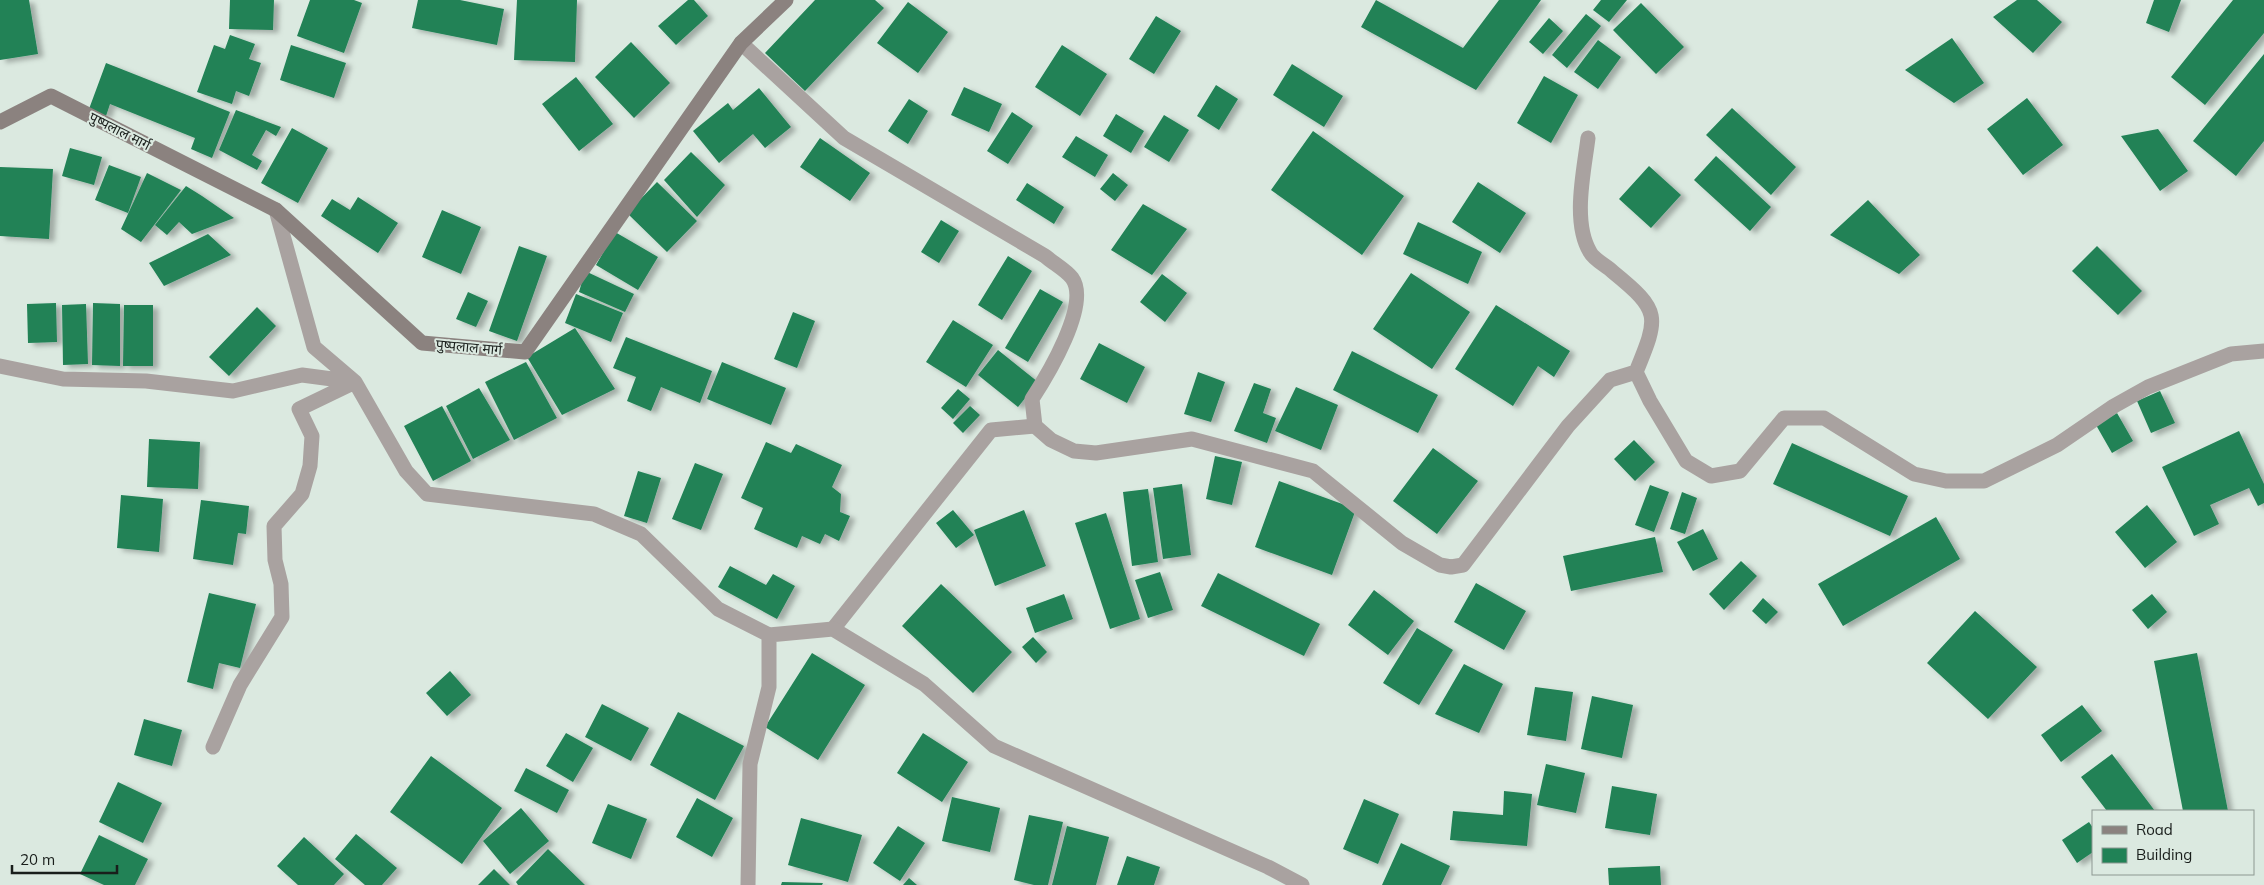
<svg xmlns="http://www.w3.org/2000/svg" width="2264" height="885" font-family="Mulish,'Noto Sans Devanagari',sans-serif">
<defs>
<filter id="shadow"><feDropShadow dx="5.5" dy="3" stdDeviation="2.5" flood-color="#0004"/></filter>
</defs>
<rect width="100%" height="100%" fill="#dbe9e0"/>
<path fill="#208256" filter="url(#shadow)" d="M 0,0 L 29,0 L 38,54 L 0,60 Z
M 230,0 L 274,0 L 273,30 L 229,29 Z
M 310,0 L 354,0 L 362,3 L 344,53 L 297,36 Z
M 418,0 L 460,0 L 504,9 L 497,45 L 412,28 Z
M 517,0 L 577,0 L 575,62 L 514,60 Z
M 688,0 L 694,0 L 708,16 L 676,45 L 658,26 Z
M 815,0 L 875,0 L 884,8 L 805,91 L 765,53 Z
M 1376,0 L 1463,48 L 1499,0 L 1541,0 L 1476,90 L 1361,27 Z
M 1601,0 L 1627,0 L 1609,22 L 1593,10 Z
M 2017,0 L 2037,0 L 2062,22 L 2033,53 L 1993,17 Z
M 2154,0 L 2181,0 L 2169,32 L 2146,23 Z
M 2233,0 L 2264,0 L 2264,33 L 2205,105 L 2171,77 Z
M 908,2 L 948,32 L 918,73 L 877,43 Z
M 1641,3 L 1684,47 L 1656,74 L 1613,30 Z
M 1586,14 L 1601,26 L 1567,68 L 1552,55 Z
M 1156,16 L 1181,31 L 1154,74 L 1129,59 Z
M 1549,18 L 1563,31 L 1543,54 L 1529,42 Z
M 230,35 L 255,44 L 249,59 L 261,63 L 249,96 L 236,91 L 232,104 L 197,92 L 214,45 L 225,49 Z
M 1952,38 L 1984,83 L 1954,103 L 1905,70 Z
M 1598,40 L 1621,57 L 1598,89 L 1574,72 Z
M 631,42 L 670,83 L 634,118 L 595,77 Z
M 291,45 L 346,63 L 334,98 L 280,80 Z
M 1062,45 L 1107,74 L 1080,116 L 1035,87 Z
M 2264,54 L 2264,141 L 2236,176 L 2193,141 Z
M 106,63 L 230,112 L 212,158 L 191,149 L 195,138 L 110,104 L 106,116 L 89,109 Z
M 1292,64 L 1343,96 L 1324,127 L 1273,95 Z
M 1544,76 L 1578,95 L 1551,143 L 1517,123 Z
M 576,77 L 613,124 L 579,151 L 542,104 Z
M 1216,85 L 1238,99 L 1219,130 L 1197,116 Z
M 964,87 L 1002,104 L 989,132 L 951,115 Z
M 759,88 L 791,127 L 765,148 L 753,134 L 719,163 L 693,131 L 728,103 L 733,110 Z
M 2027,98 L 2063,145 L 2023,175 L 1987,129 Z
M 909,99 L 928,111 L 908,144 L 888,131 Z
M 1732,108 L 1796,167 L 1771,195 L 1706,135 Z
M 236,110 L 281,127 L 276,136 L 266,130 L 252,155 L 262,161 L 257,170 L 219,150 Z
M 1012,112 L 1033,126 L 1008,164 L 987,151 Z
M 1116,114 L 1144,131 L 1131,153 L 1103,136 Z
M 1164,115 L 1189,130 L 1169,162 L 1144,147 Z
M 292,128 L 328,148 L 298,203 L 261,183 Z
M 2158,129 L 2188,171 L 2160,191 L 2121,136 Z
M 1313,131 L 1404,196 L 1362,255 L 1271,190 Z
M 1076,136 L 1108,155 L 1095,177 L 1062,157 Z
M 820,138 L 870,173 L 850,201 L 800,167 Z
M 70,148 L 102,157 L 94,185 L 62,176 Z
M 691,152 L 725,185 L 697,217 L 664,180 Z
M 1716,156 L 1771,207 L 1750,231 L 1694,180 Z
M 109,165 L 141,177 L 128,213 L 95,200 Z
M 1649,166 L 1681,195 L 1651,228 L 1619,199 Z
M 0,167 L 53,169 L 49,239 L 0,236 Z
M 147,173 L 181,190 L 141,242 L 121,229 Z
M 1113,173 L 1128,185 L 1115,201 L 1100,189 Z
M 657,182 L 697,221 L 667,252 L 627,213 Z
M 1478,182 L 1526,213 L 1500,253 L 1452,222 Z
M 1027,183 L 1064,207 L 1054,224 L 1016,200 Z
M 186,186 L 202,196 L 234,218 L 192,234 L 179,222 L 167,235 L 155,225 Z
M 358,197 L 398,223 L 378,253 L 321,216 L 332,199 L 350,210 Z
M 1868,200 L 1920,255 L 1899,274 L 1830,235 Z
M 1143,204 L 1187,229 L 1152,275 L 1111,250 Z
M 442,210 L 481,227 L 461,274 L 422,257 Z
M 941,220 L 959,231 L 939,263 L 921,252 Z
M 1418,222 L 1482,252 L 1468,284 L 1403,254 Z
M 615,232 L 658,257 L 638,290 L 596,265 Z
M 208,234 L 231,255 L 164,286 L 149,263 Z
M 519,246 L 547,256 L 517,341 L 489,331 Z
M 2097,246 L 2142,291 L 2118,315 L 2072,271 Z
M 1008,256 L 1032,271 L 1002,320 L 978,305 Z
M 585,271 L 634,294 L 625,312 L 579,292 Z
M 1411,273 L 1470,312 L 1432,369 L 1373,329 Z
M 1162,274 L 1187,293 L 1165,322 L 1140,302 Z
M 1040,289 L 1063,302 L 1028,362 L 1005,348 Z
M 468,292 L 488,301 L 476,327 L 456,319 Z
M 576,294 L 623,313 L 611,342 L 565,323 Z
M 56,303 L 57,342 L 28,343 L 27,304 Z
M 93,303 L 120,304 L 120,366 L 92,365 Z
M 86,304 L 88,364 L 63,365 L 62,305 Z
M 124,305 L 153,305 L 153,366 L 123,366 Z
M 1496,305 L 1570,351 L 1554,377 L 1538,366 L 1513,406 L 1455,369 Z
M 257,307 L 276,326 L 229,376 L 209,357 Z
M 793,312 L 815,321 L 797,368 L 774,359 Z
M 953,320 L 993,345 L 966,387 L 926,362 Z
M 575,328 L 615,389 L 562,415 L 527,357 Z
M 626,337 L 712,371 L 700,403 L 661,387 L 651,411 L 627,401 L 636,377 L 613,368 Z
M 1099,343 L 1145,367 L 1127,403 L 1080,379 Z
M 998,350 L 1038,382 L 1018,407 L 978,375 Z
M 1352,351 L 1438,395 L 1418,433 L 1333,390 Z
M 526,362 L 557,418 L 514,440 L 485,382 Z
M 722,362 L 786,388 L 771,425 L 707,399 Z
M 1198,372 L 1225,382 L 1211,422 L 1184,414 Z
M 1254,383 L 1271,389 L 1263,413 L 1276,418 L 1267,443 L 1234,431 Z
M 1296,387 L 1338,405 L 1321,450 L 1275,431 Z
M 479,388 L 510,440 L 473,459 L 446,406 Z
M 958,389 L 970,399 L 953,419 L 941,408 Z
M 2160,391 L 2175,423 L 2151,433 L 2137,401 Z
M 442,406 L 471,461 L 433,481 L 404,426 Z
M 970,406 L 980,415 L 963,433 L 953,423 Z
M 2117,413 L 2133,441 L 2112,453 L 2096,425 Z
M 2239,431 L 2264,484 L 2264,503 L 2258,506 L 2249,488 L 2210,505 L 2219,524 L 2194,536 L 2162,467 Z
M 149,439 L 200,442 L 198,489 L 147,487 Z
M 1634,440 L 1655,462 L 1635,481 L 1614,459 Z
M 766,442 L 791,453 L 796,444 L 842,465 L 832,487 L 841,494 L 840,512 L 850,516 L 839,541 L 825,534 L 820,544 L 802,536 L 797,548 L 754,529 L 763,508 L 741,498 Z
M 1792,443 L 1908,496 L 1890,536 L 1773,484 Z
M 1433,448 L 1478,481 L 1437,534 L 1393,501 Z
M 1215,456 L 1242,462 L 1232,505 L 1206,499 Z
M 695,463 L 723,474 L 701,530 L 672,519 Z
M 638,471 L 661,478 L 647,523 L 624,516 Z
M 1279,481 L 1356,509 L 1332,575 L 1255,547 Z
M 1182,484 L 1191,555 L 1163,559 L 1153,488 Z
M 1650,485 L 1669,492 L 1654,532 L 1635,525 Z
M 1148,489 L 1158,562 L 1132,566 L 1123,492 Z
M 1682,492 L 1697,498 L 1685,534 L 1670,529 Z
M 121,495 L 163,499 L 159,552 L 117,548 Z
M 201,500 L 249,506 L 246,534 L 238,533 L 233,565 L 193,559 Z
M 2147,505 L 2177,542 L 2145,568 L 2115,532 Z
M 953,510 L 974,535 L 956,548 L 936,523 Z
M 1024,510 L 1046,566 L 995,586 L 974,530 Z
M 1106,513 L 1140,619 L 1110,629 L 1075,523 Z
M 1936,517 L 1960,559 L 1843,626 L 1818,584 Z
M 1703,529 L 1718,559 L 1693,571 L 1677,542 Z
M 1655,537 L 1663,572 L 1571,591 L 1563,556 Z
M 1741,561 L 1757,576 L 1724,610 L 1709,594 Z
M 730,566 L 766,585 L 773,574 L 795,586 L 777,619 L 718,587 Z
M 1160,572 L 1173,610 L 1148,618 L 1135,580 Z
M 1218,573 L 1320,624 L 1304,656 L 1201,606 Z
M 1476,583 L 1526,611 L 1504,650 L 1454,622 Z
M 941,584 L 1012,652 L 973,693 L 902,626 Z
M 1374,590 L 1414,621 L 1388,655 L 1348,625 Z
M 209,593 L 256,604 L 240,668 L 219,663 L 213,689 L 187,682 Z
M 1064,594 L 1073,619 L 1035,633 L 1026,608 Z
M 2152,594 L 2167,612 L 2148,629 L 2132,610 Z
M 1763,598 L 1778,612 L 1766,624 L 1752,611 Z
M 1975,611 L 2037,667 L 1988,719 L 1927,663 Z
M 1417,628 L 1453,650 L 1419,705 L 1383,683 Z
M 1033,637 L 1047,652 L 1036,663 L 1022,647 Z
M 812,653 L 865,685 L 818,760 L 765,727 Z
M 2197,653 L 2228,811 L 2183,811 L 2154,661 Z
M 1464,664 L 1503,684 L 1479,733 L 1435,714 Z
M 450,671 L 471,695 L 447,716 L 426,693 Z
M 1535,687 L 1573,692 L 1566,741 L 1527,735 Z
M 1592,696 L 1633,705 L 1622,758 L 1581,749 Z
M 602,704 L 649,728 L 631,761 L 585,737 Z
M 2082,705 L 2102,731 L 2061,762 L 2041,735 Z
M 678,712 L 744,746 L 715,800 L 650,765 Z
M 144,719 L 182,730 L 172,766 L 134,755 Z
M 566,733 L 593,748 L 573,782 L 546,766 Z
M 923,733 L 968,762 L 942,802 L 897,773 Z
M 2112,754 L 2155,811 L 2107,811 L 2081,777 Z
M 431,756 L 502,808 L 462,864 L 390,812 Z
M 1546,764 L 1585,773 L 1576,813 L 1537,805 Z
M 526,768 L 569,790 L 557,813 L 514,791 Z
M 118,782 L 162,803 L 143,843 L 99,822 Z
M 1612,786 L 1657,794 L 1650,835 L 1605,828 Z
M 1504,791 L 1532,794 L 1527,846 L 1450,840 L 1453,811 L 1503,815 Z
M 952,797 L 1000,808 L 990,852 L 942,841 Z
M 697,798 L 733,818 L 712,857 L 676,837 Z
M 1364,799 L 1399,814 L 1378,864 L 1343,849 Z
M 608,804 L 647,819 L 631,859 L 592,843 Z
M 521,808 L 549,841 L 510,874 L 483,841 Z
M 1029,815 L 1063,822 L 1048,885 L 1034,885 L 1014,880 Z
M 801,818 L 862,835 L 848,882 L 788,865 Z
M 2089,822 L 2093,828 L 2093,852 L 2077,863 L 2062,840 Z
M 898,826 L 925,843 L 900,881 L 873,863 Z
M 1067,826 L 1109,837 L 1096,885 L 1052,885 Z
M 356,834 L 397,868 L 382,885 L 365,885 L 335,859 Z
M 99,835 L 148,859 L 135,885 L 104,885 L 80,874 Z
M 304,837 L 344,874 L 334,885 L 298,885 L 277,866 Z
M 1401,843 L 1450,866 L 1441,885 L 1382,885 Z
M 548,849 L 585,885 L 518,885 L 516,882 Z
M 1127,856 L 1160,867 L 1154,885 L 1117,885 Z
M 1660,866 L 1661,885 L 1609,885 L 1608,868 Z
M 494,869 L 510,885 L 478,885 Z
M 909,878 L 917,885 L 903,885 Z
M 782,882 L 823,883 L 822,885 L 781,885 Z"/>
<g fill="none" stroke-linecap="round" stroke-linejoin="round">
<path stroke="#a9a2a0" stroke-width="15" d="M 833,629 L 991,430 L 1035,426"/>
<path stroke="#a9a2a0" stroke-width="15" d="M 741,43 L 844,138 L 1045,256 C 1053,263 1066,270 1072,278 C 1091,304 1047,376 1032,399 L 1035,426 L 1051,440 L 1074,451 L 1096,453 L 1192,439 L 1313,471 L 1402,543 L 1440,565 L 1451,567 L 1463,565 L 1568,426 L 1610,380 L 1636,372 L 1650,401 L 1686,461 L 1711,476 L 1740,471 L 1784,418 L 1824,418 L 1914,474 L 1946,481 L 1984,481 L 2057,445 L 2114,406 L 2148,387 L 2231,354 L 2264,351
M 1588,138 C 1584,171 1572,222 1590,252 C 1594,260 1607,266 1613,272 C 1661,311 1659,316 1636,372
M 276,210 L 314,347 L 355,382 L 406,471 L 427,494 L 594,514 L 641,534 L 718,609 L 769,635 L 769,687 L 750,764 L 748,885
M 0,366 L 63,379 L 146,381 L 233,391 L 302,375 L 355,382
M 769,635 L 833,629 L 924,684 L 994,746 L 1268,867 L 1302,885
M 213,747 L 240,685 L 282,617 L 281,584 L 275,560 L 274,526 L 302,494 L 310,466 L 312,436 L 299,409 L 355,382"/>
<path stroke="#8b827f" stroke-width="15" d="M 0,122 L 51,96 L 276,210 L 422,343 L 525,352 L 741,43 L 786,0"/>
</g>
<g text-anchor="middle" stroke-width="4" stroke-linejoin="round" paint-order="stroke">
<g font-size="14" fill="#191e1b" stroke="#dbe9e0">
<text transform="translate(120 131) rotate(27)" y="5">पुष्पलाल मार्ग</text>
<text transform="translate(469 347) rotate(5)" y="5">पुष्पलाल मार्ग</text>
</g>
</g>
<rect x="2092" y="810" width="162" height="65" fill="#dbe9e0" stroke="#8d9891"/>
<rect x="2102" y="826" width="25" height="8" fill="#8b827f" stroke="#8d9891"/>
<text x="2136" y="835" font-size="15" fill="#191e1b">Road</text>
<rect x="2102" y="848" width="25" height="15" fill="#208256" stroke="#8d9891"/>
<text x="2136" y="860" font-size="15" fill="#191e1b">Building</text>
<path d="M12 865v8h105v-8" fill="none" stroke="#191e1b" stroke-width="2.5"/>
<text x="20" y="865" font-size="15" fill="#191e1b" stroke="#dbe9e0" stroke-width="4" paint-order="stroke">20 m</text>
</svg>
